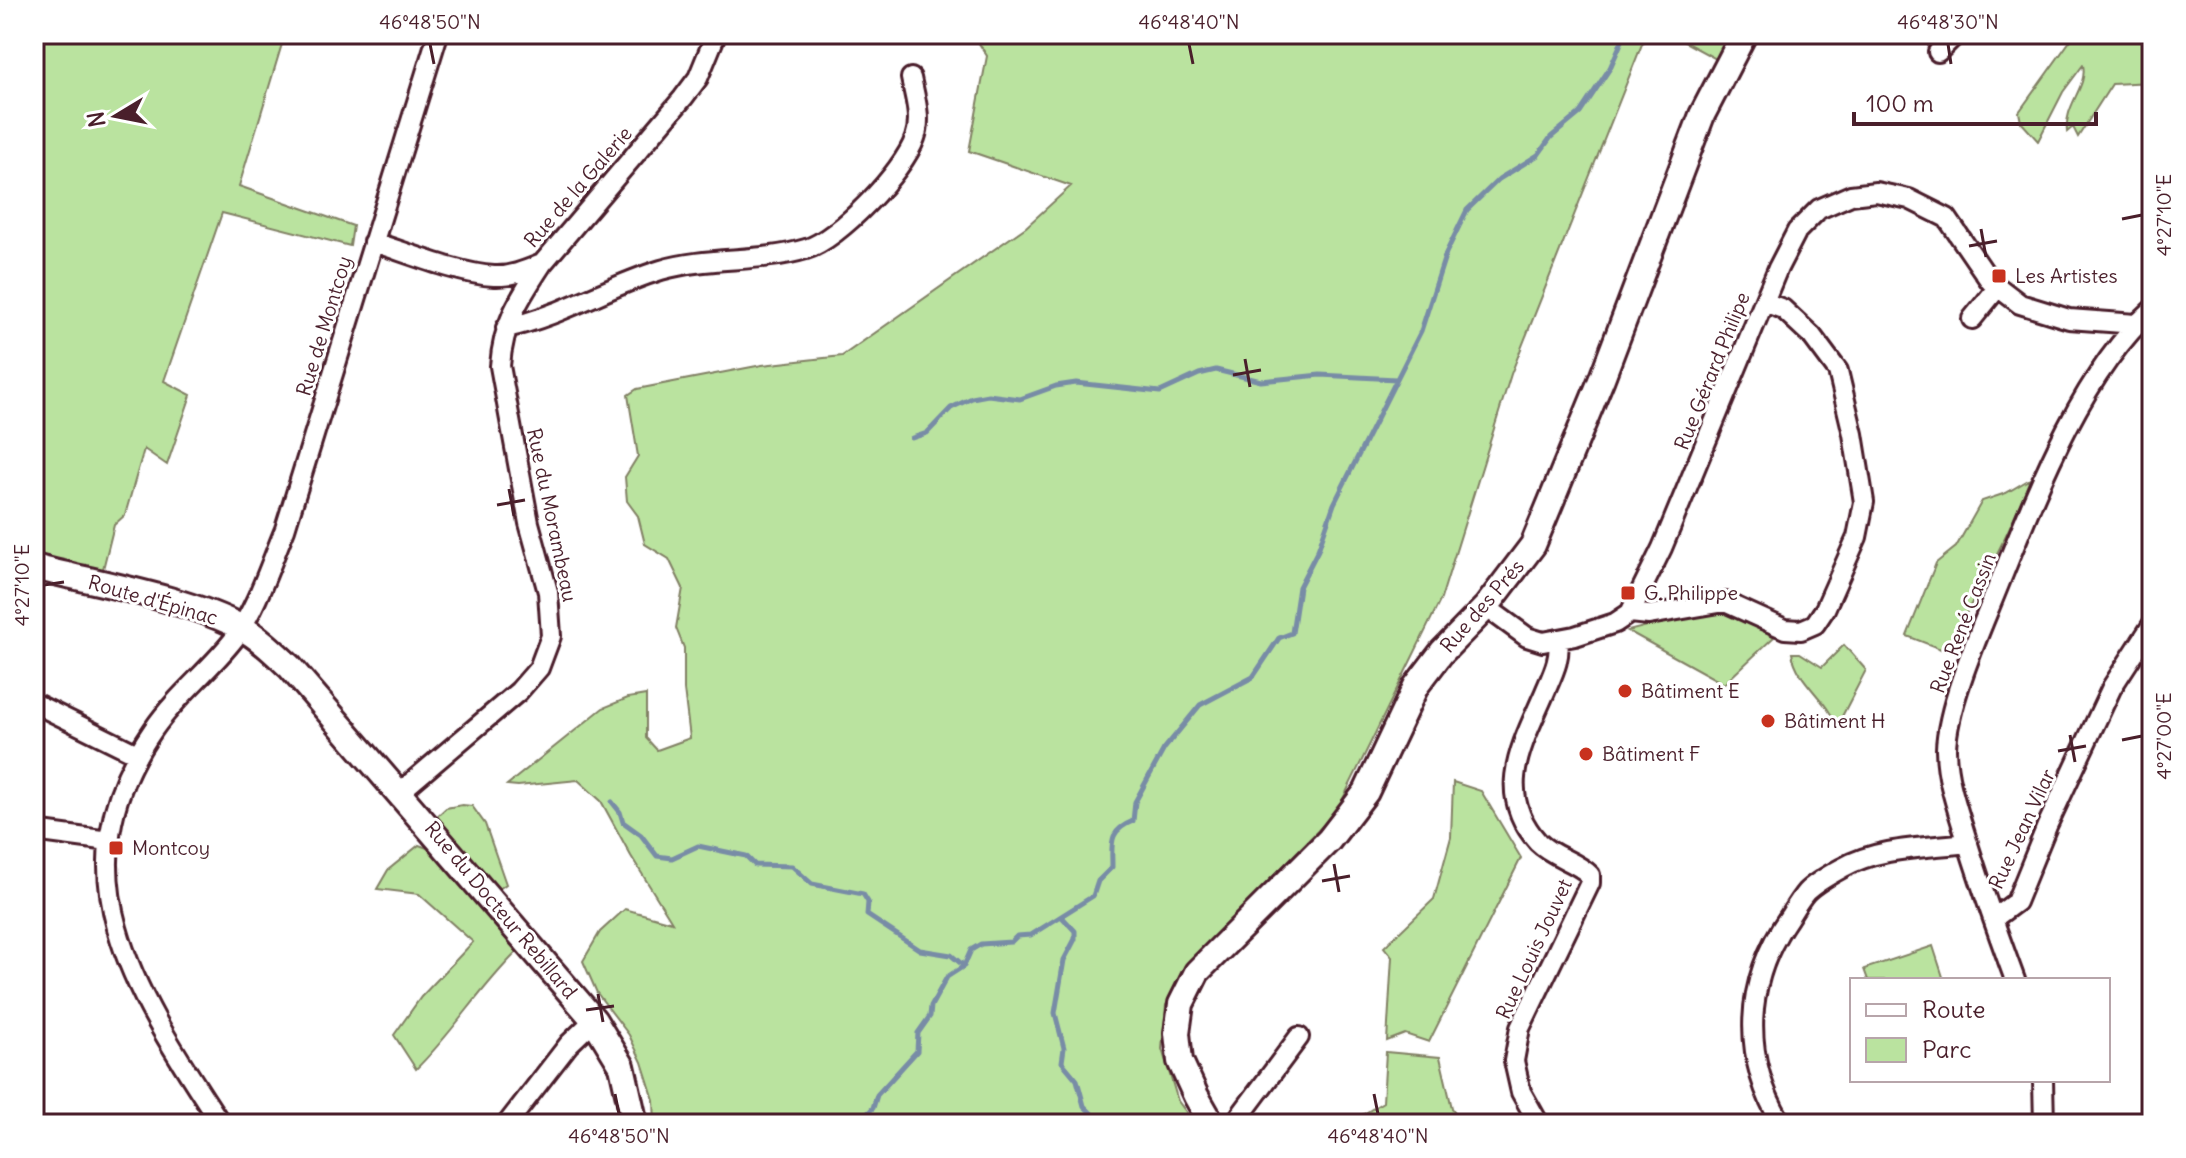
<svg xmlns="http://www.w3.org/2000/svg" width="2186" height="1158" font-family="Delius,sans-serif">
<rect width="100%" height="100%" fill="#fff"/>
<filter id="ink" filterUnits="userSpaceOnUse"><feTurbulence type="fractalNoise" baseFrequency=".0125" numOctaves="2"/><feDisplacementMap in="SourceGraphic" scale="16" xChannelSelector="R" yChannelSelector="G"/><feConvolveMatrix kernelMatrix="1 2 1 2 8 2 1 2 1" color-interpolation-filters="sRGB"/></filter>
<g filter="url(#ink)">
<path fill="#bae39f" stroke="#828165" stroke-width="2" d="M 34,34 L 285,34 L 239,186 L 353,226 L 350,246 L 222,213 L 164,381 L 191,395 L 167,465 L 144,449 L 125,515 L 114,525 L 102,573 L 34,554 Z
M 973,34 L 1646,34 L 1511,374 L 1441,599 L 1337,811 L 1198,953 L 1166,1005 L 1162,1049 L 1178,1101 L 1189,1116 L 1188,1124 L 655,1124 L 654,1100 L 642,1062 L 629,1035 L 597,993 L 583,961 L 600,932 L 625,909 L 672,922 L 631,856 L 601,801 L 578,780 L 518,786 L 507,785 L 603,708 L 628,698 L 646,695 L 646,738 L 657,750 L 690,738 L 684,690 L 684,648 L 676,628 L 683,588 L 669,559 L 645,544 L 638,516 L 627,501 L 625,477 L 638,456 L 628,395 L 637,389 L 762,365 L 842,356 L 1026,227 L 1071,186 L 969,151 L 987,56 Z
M 1670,34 L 1729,34 L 1716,59 Z
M 2075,34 L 2152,34 L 2152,82 L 2112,84 L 2078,137 L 2073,127 L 2067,132 C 2064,105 2088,87 2083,65 L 2063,92 L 2038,141 L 2021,122 L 2019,112 Z
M 2030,479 C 2007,539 1976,595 1946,651 L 1907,636 L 1936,563 L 1956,547 L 1982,501 L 2006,493 Z
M 1733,611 L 1774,637 L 1724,684 L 1628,631 L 1697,613 Z
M 1844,645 L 1866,670 L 1837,726 C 1826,698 1797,682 1792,653 L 1800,653 L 1822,667 Z
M 1453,782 L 1481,791 L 1521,858 L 1429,1042 L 1405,1034 L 1387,1041 L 1392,957 L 1384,947 L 1434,899 L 1451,837 Z
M 462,805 L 472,806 L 485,824 L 506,884 L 499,889 L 435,818 L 446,808 Z
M 419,845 L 433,850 L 517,952 C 480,988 453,1033 416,1069 L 394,1035 L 421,997 L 473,942 L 419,894 L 377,889 L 388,870 Z
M 1933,946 L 1944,980 L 1868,980 L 1864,969 Z
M 1386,1052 L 1440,1057 L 1452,1108 L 1463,1124 L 1348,1124 L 1383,1102 Z"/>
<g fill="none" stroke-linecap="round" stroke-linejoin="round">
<path stroke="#788ca6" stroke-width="5" d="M 1558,34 L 1580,39 L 1624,34
M 912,438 L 927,433 L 951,408 L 972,398 L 988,395 L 1020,399 L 1056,386 L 1076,383 L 1160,392 L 1199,374 L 1216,370 L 1261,381 L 1320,375 L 1396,379
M 612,802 L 620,812 L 623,822 L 641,835 L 657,856 L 672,858 L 698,846 L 746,856 L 755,865 L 792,866 L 812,884 L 863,894 L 868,902 L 867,915 L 920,950 L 951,955 L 964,966
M 1062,917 L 1075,931 L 1075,939 L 1064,960 L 1055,1013 L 1064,1048 L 1062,1062 L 1077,1080 L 1084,1106 L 1102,1124
M 872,1124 L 867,1118 L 868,1113 L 873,1108 L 877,1095 L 917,1051 L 918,1033 L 930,1016 L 931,1006 L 947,977 L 964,966 L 971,950 L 981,944 L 1011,942 L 1017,936 L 1031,935 L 1093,896 L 1098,881 L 1112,867 C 1112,843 1108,831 1133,821 L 1135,802 L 1164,749 L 1200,705 L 1253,677 L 1279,638 L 1292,633 L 1299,587 L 1318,550 L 1334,504 L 1421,331 L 1446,253 L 1467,210 L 1499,179 L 1538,155 L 1551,137 L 1580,113 L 1610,68 L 1625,34"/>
<g stroke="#4a1f2b" stroke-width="24">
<path id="street" d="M 1938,52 L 1956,34
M 373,242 C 408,253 459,274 494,276 C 511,277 527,270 542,264 L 683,98 L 698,78 L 716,34
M 1972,319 L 1998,287
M 506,328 C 561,316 608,286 661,270 C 708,256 759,263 806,249 C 838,240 904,171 915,138 C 922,119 915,98 911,78
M 1486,607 L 1527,637 L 1543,642 L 1575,636 L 1615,623 L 1630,613 L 1662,548 L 1778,268 L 1797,231 L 1819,209 L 1851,195 L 1876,192 L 1909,199 L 1947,218 L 1990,281 L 2020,304 L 2069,319 L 2136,324
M 1630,613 L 1649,615 L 1725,602 L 1785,629 L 1801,630 L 1815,624 L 1825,609 L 1857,537 L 1864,502 L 1853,434 L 1838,371 L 1812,336 L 1783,309 L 1764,302
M 34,703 L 137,754
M 400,792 L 519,691 L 539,668 L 551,636 L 548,592 L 529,523 L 500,366 C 503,323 519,299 542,264
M 34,831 L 109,841
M 1993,919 L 2016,902 L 2047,826 L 2112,687 L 2152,625
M 2015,980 C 1997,931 1979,881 1964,831 C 1956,805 1946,776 1946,749 C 1947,707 1977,638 1993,599 C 2031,506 2077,377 2152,310
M 2043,1080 L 2044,1124
M 221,1124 C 139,998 53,875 153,730 C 176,696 209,671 234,639 C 257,607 270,565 285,529 L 438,34
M 507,1124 L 569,1044 L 594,1020
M 1234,1124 L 1299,1037
M 1539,1124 L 1521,1092 L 1514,1061 L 1520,1028 L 1590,883 L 1590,875 C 1576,861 1553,857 1538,842 C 1493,792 1523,743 1545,692 C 1553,673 1561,659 1558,639
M 1782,1124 C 1741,1057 1744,981 1789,917 C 1794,909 1800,899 1806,892 C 1815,883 1831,874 1842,868 C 1878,847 1927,848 1968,843"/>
</g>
<g stroke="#4a1f2b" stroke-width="30">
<path id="secondary" d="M 34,567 C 96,583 187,598 242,628 C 260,638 275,653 290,667 L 594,1020 L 622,1066 L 635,1124
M 1212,1124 L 1196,1096 L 1180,1061 L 1177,1033 L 1181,1004 L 1197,972 L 1329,840 L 1366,792 L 1416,686 L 1442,652 L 1486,607 L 1533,545 L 1602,378 L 1702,115 L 1744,34"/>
</g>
<use href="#street" stroke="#fff" stroke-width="18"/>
<use href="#secondary" stroke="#fff" stroke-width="24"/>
</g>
</g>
<path fill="none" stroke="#4a1f2b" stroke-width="3" d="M 430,44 L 434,64M 1189,44 L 1193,64M 1948,44 L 1951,64M 2122,219 L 2142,215M 1981,229 L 1986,257M 1969,246 L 1997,241M 1245,359 L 1250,387M 1233,375 L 1261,370M 509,489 L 514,516M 497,505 L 525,500M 44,585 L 64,582M 2070,735 L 2075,762M 2122,740 L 2142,736M 2058,751 L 2086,746M 1334,864 L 1339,892M 1322,881 L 1350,876M 598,994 L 603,1022M 586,1010 L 614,1006M 615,1094 L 619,1114M 1374,1094 L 1378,1114"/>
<g fill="#c8321e" stroke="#fff" stroke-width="3">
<rect x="1991" y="268" width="16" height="16" rx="4"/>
<rect x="1620" y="585" width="16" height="16" rx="4"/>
<circle cx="1625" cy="691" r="8"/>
<circle cx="1768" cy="721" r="8"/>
<circle cx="1586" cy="754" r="8"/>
<rect x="108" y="840" width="16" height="16" rx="4"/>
</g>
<g text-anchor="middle" stroke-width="6" stroke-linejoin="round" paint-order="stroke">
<g font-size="20" fill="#4a1f2b" stroke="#fff">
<text transform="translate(578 187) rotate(-49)" y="7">Rue de la Galerie</text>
<text transform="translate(324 326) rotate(-73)" y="7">Rue de Montcoy</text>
<text transform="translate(1712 371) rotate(-68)" y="7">Rue Gérard Philipe</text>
<text transform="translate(552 515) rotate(78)" y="7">Rue du Morambeau</text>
<text transform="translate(153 600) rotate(16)" y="7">Route d'Épinac</text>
<text transform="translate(1482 606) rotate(-49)" y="7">Rue des Prés</text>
<text transform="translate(1963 623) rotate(-69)" y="7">Rue René Cassin</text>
<text transform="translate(2022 829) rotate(-65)" y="7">Rue Jean Vilar</text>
<text transform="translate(501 910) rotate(50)" y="7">Rue du Docteur Rebillard</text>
<text transform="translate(1534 949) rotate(-65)" y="7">Rue Louis Jouvet</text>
</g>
<g font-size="20" fill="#4a1f2b" stroke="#fff" text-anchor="start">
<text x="2015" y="283">Les Artistes</text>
<text x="1644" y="600">G. Philippe</text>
<text x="1641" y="698">Bâtiment E</text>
<text x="1784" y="728">Bâtiment H</text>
<text x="1602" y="761">Bâtiment F</text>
<text x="132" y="855">Montcoy</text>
</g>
</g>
<rect width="2186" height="1158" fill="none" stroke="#fff" stroke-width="88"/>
<rect x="1850" y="978" width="260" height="104" fill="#ffffff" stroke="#b7a5aa" stroke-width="2"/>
<rect x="1866" y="1004" width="40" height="12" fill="#ffffff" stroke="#b7a5aa" stroke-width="2"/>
<text x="1922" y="1018" font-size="24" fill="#4a1f2b">Route</text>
<rect x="1866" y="1038" width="40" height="24" fill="#bae39f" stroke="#b7a5aa" stroke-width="2"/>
<text x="1922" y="1058" font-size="24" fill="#4a1f2b">Parc</text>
<g transform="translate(116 116) rotate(260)" stroke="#ffffff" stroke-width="6" paint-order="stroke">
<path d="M0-6L14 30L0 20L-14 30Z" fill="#4a1f2b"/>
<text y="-12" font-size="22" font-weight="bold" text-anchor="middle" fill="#4a1f2b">N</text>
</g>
<path d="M1854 112v12h242v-12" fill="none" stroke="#4a1f2b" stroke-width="4"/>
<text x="1866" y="112" font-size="24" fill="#4a1f2b" stroke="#ffffff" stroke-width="6" paint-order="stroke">100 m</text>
<rect x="44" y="44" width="2098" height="1070" fill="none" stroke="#4a1f2b" stroke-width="3"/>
<g font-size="20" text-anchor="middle" fill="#4a1f2b">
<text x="430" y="29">46°48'50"N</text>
<text x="1189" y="29">46°48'40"N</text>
<text x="1948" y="29">46°48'30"N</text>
<text transform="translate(2164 215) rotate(-90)" y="7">4°27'10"E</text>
<text transform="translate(22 585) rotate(-90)" y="7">4°27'10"E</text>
<text transform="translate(2164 736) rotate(-90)" y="7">4°27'00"E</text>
<text x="619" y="1143">46°48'50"N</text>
<text x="1378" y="1143">46°48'40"N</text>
</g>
</svg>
